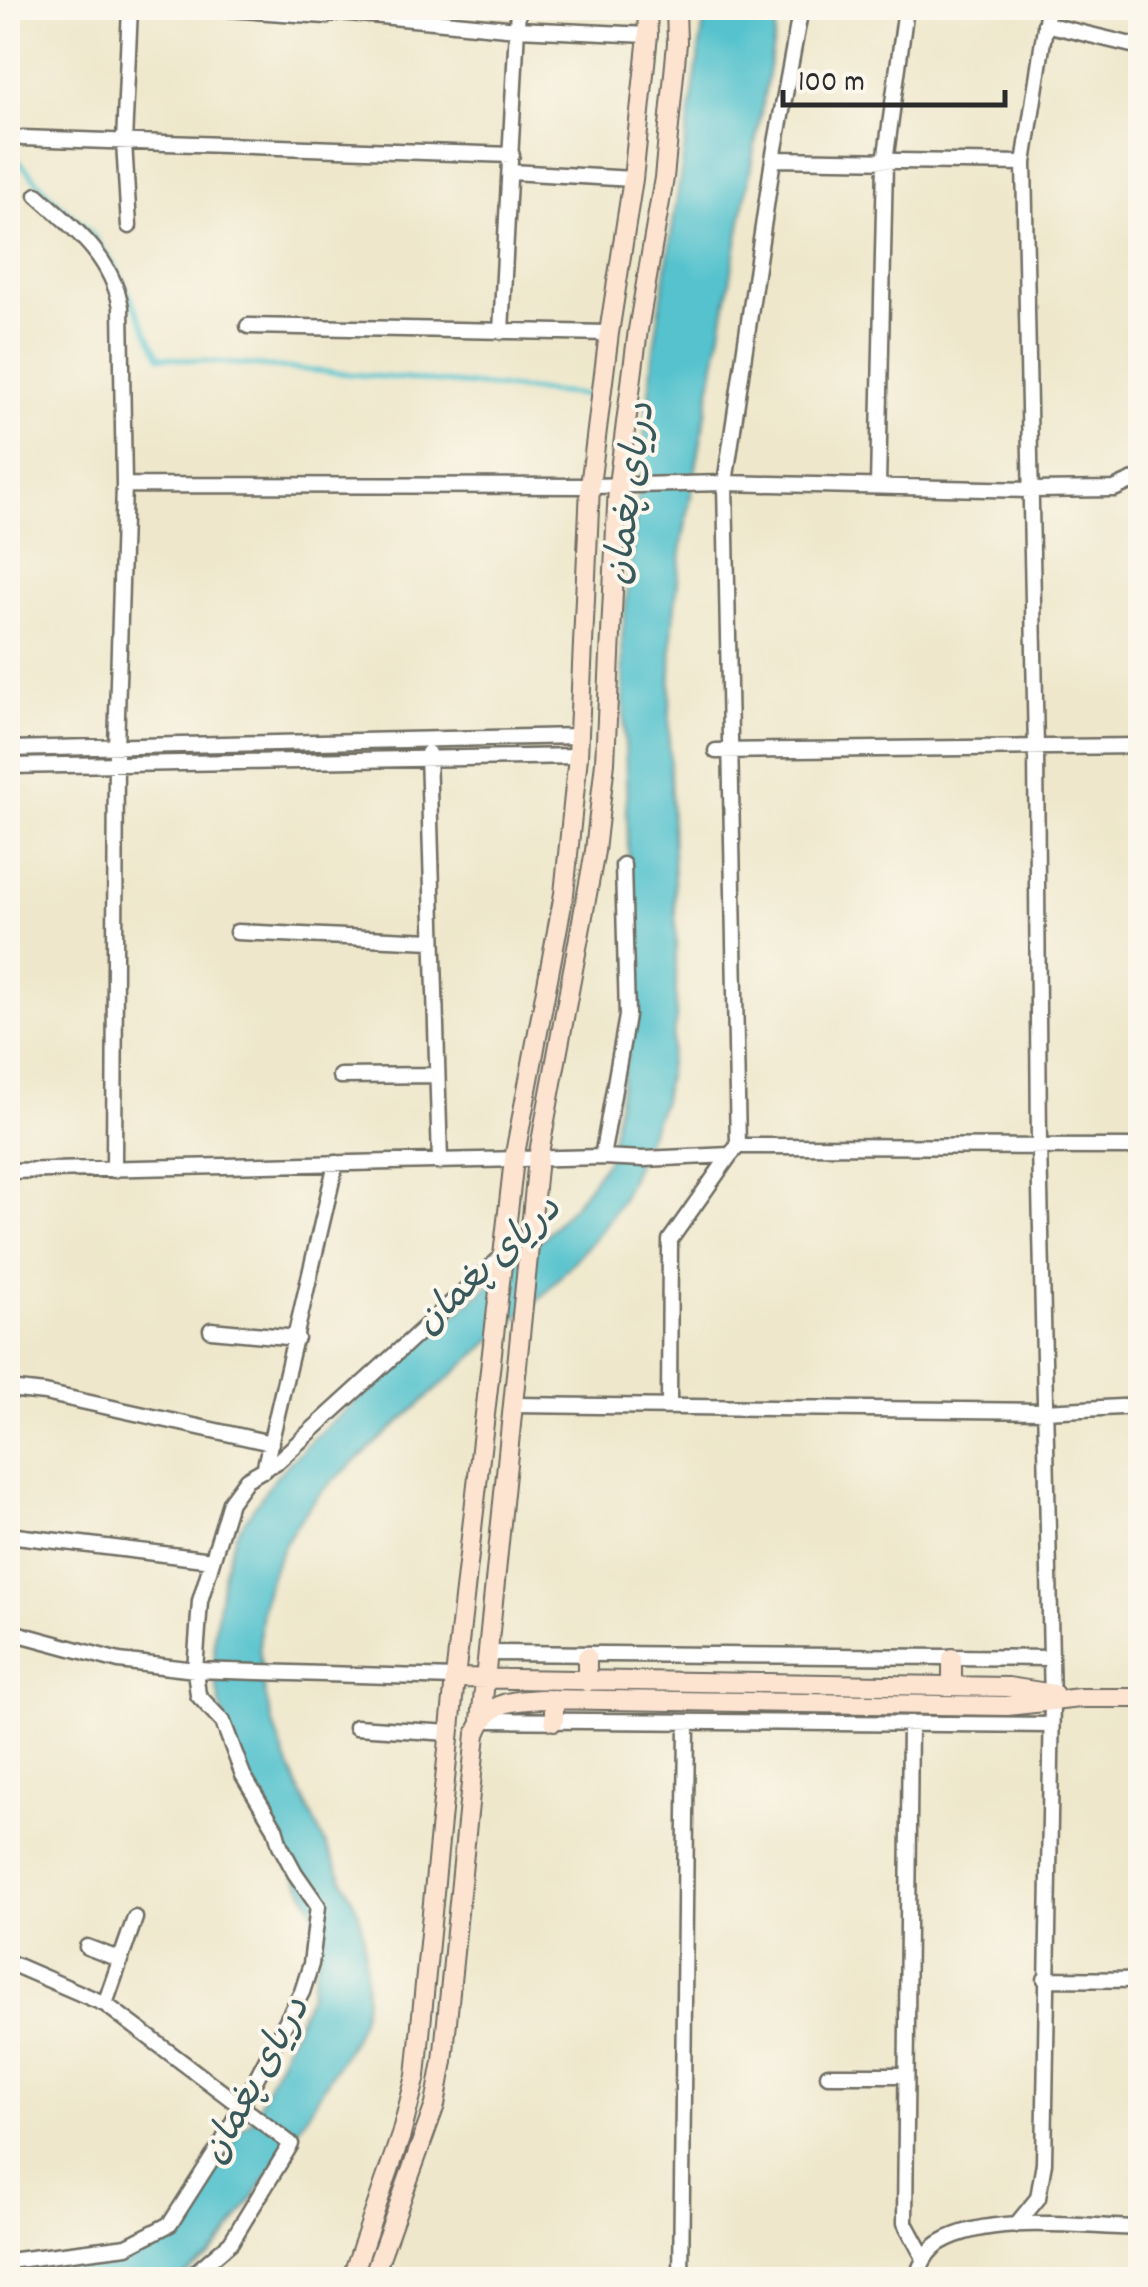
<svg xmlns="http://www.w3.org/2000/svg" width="1148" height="2287" font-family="Dekko,'Playpen Sans Arabic',sans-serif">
<rect width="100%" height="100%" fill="#fbf7ec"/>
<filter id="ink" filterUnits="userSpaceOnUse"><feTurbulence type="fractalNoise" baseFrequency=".01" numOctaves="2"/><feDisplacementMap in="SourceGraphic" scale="20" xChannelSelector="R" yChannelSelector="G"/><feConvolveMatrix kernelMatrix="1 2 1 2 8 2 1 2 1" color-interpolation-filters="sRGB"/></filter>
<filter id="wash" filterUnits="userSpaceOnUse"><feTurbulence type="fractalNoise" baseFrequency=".0048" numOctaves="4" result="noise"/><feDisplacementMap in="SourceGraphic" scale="40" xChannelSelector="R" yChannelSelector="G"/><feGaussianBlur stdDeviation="2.25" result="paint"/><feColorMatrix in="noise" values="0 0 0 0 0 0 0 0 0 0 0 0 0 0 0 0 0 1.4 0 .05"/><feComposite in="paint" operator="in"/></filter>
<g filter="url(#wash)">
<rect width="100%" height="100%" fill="#eee7cb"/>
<path fill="#55c2cd" stroke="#40767c" stroke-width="2.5" d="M 706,8 L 780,8 L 682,544 L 672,633 L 669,743 L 676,933 L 676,1019 L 663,1101 L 621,1201 L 601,1231 L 546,1292 L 323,1490 C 193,1638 292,1767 359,1913 L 364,1940 L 366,1997 L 361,2018 L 353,2039 L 303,2121 L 227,2237 L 209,2257 L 178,2280 L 8,2280 L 8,2268 C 60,2262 129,2266 171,2230 C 192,2212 225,2154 242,2128 L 251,2122 L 310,1994 L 318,1955 L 320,1923 L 248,1781 L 221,1708 L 215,1679 L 214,1635 L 224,1571 L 236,1533 L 276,1476 L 315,1437 L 543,1238 L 577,1201 L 608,1159 L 633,1019 L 622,639 L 654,348 Z"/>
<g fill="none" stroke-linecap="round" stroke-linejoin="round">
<path stroke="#55c2cd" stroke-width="5" d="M 8,19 L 16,8
M 8,149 L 48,193 L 91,233 L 116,268 L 160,357 L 595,396"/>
</g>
</g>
<g filter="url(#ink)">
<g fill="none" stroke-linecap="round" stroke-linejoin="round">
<g stroke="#6f6d63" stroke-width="19">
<path id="minor" d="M 213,8 L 326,16 L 339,12 L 517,29 L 648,35
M 1045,24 L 1140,47
M 22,138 L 512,155
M 773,159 L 1024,163
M 511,172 L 633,179
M 37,195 C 74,228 111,256 121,307 L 124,485 L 116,748 L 114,1170
M 129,226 L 124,142 L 130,8
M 248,326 L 609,333
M 501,332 L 518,8
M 124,485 L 590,486 L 725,483 L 1031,490 L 1114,489 L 1140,477
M 878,486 L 885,162 L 906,8
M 8,749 L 578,736
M 716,751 L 1140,746
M 428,753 L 440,1162
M 8,766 L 578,756
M 237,932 L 432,941
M 340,1076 L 437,1075
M 738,1146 L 725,483 L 773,159 L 801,8
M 602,1157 L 627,1016 L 623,865
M 8,1171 L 602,1157 L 644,1159 L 730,1155 L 738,1146 L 1140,1147
M 211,1330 L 297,1338
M 8,1389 L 45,1393 L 271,1443
M 513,1405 L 1044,1411 L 1140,1406
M 669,1406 L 670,1240 L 730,1155
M 264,1470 L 336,1163
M 8,1535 L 212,1560
M 8,1631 L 119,1661 L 195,1670 L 455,1678
M 488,1653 L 1051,1658
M 481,1720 L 1051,1725
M 910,1723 L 905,2223 L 924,2258
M 356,1727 L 450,1733
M 87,1947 L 121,1960
M 8,1962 L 105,2004 L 291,2144 L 231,2242 L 187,2280
M 1045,1979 L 1140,1980
M 105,2004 L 135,1918
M 828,2075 L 906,2075
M 1016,2225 L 1038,2198 L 1044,2163 L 1052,1701 L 1039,1145 L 1036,749 L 1024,163 L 1048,8
M 8,2261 L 127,2246 L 170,2224 L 223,2141 L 302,1992 L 311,1964 L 318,1906 L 295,1873 L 280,1845 L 275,1828 L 243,1775 L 223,1722 L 198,1695 L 195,1670 L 200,1601 L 230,1502 L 247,1479 L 278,1461 L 504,1255
M 681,2280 L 687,1723
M 916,2280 C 920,2265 927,2250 941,2242 C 992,2213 1083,2227 1140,2228"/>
</g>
<g stroke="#6f6d63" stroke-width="22">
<path id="secondary" d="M 952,1658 L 952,1686
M 455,1678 L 1008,1687 L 1054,1694
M 587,1682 L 587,1657
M 481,1720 L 538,1158 L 595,851 L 605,762 L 618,485 L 638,330 L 664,178 L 677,43 L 676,8
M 554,1721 L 554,1699
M 351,2280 L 401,2135 L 416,2076 L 455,1678 L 514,1159 L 564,894 L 578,756 L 590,486 L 609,333 L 633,179 L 648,35 L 647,8
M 372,2280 L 435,2105 L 443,2061 L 476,1734 C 488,1701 510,1701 541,1699 L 1007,1706 L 1080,1698 L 1140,1698"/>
</g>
<use href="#minor" stroke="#fff" stroke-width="14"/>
<use href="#secondary" stroke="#fde4d1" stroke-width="18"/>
</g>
</g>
<g text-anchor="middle" stroke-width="8" stroke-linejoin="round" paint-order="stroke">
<g font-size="38" font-style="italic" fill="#38585c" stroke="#fbf7ec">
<text transform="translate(627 493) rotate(-82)" y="13">دریای پغمان</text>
<text transform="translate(486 1263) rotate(-43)" y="13">دریای پغمان</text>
<text transform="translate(253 2079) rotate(-61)" y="13">دریای پغمان</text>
</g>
</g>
<rect width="1148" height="2287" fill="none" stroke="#fbf7ec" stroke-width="40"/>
<path d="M783 90v15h222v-15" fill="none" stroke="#2b2b2b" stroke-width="5"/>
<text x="798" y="90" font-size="30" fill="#2b2b2b" stroke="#fbf7ec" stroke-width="8" paint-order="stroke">100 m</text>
</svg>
